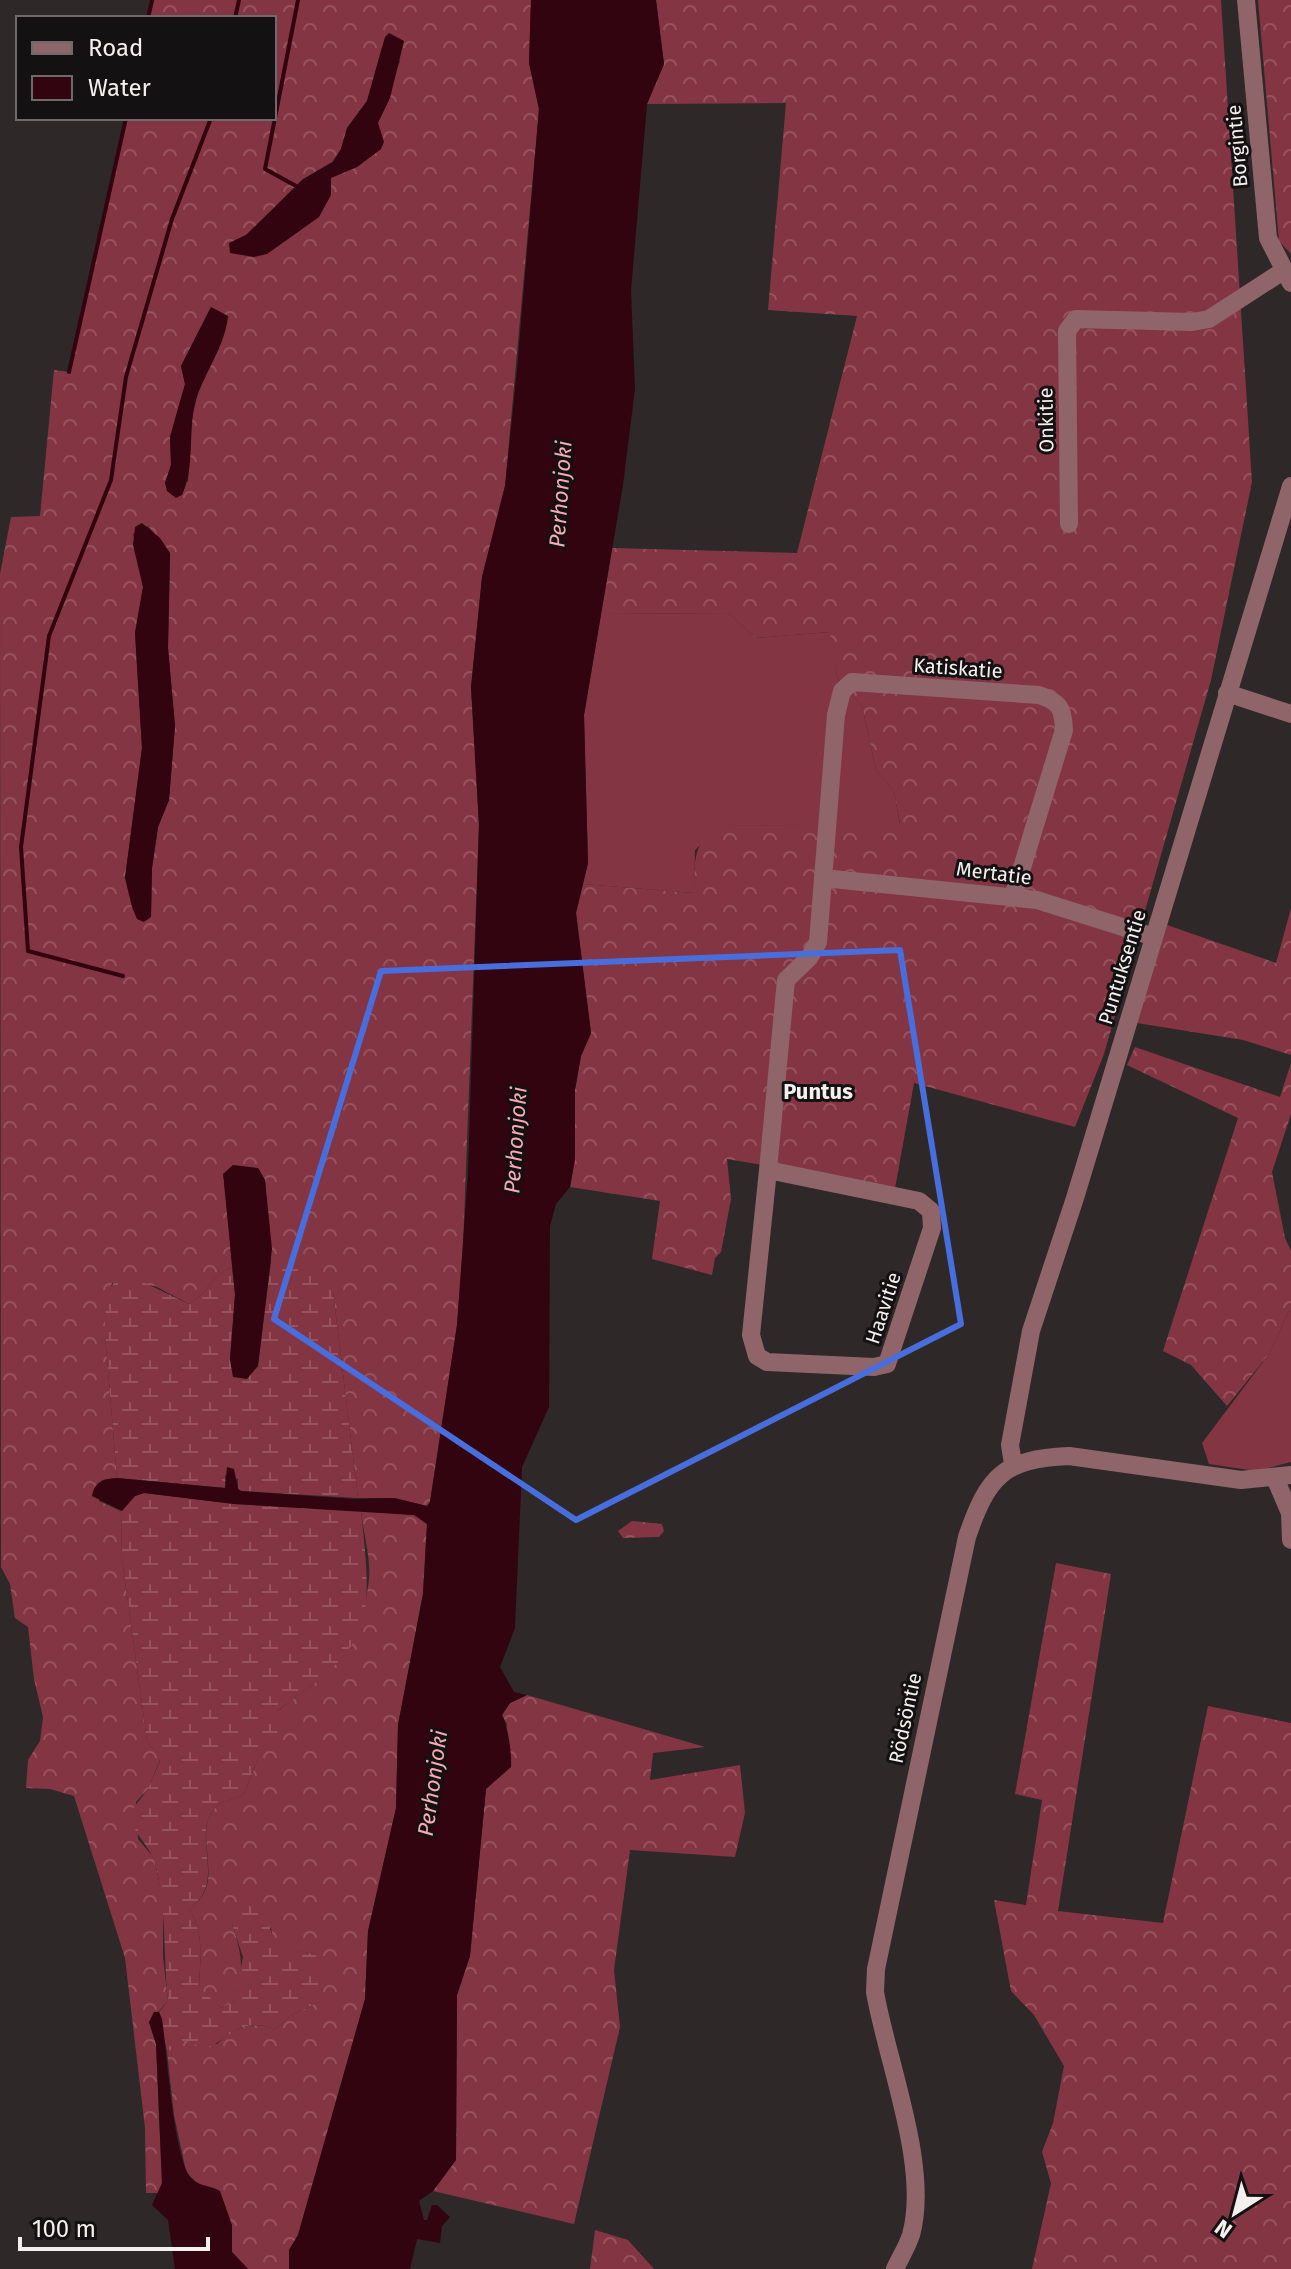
<svg xmlns="http://www.w3.org/2000/svg" width="1291" height="2269" font-family="'Fira Sans',sans-serif">
<defs>
<pattern id="forest-crowns" width="20" height="18" patternUnits="userSpaceOnUse" patternTransform="scale(2)"><rect width="20" height="18" fill="#843543"/><path d="M2 6a3 3 0 1 1 6 0M12 15a3 3 0 1 1 6 0" fill="none" stroke="#96535e"/></pattern>
<pattern id="wetland-marsh" width="20" height="14" patternUnits="userSpaceOnUse" patternTransform="scale(2)"><rect width="20" height="14" fill="#843543"/><path d="M1 5h8M5 5V1M11 12h8M15 12V8" fill="none" stroke="#96535e"/></pattern>
</defs>
<rect width="100%" height="100%" fill="#2e2828"/>
<path fill="#843543" d="M 729,613 L 755,638 L 831,632 L 837,678 L 862,706 L 876,770 L 894,791 L 900,825 L 720,826 L 695,850 L 694,893 L 583,884 L 588,863 L 584,715 L 601,614 Z
M 1291,1307 L 1291,1462 L 1256,1471 L 1209,1464 L 1202,1443 L 1269,1354 Z"/>
<path fill="url(#forest-crowns)" fill-rule="evenodd" d="M 154,0 L 531,0 L 529,63 L 539,109 L 505,486 L 482,577 L 471,687 L 479,825 L 463,1247 L 457,1325 L 430,1502 L 427,1506 L 394,1498 L 358,1498 L 333,1291 L 271,1262 L 265,1180 L 258,1168 L 226,1193 L 232,1267 C 207,1278 210,1293 189,1304 L 155,1286 L 112,1283 L 105,1314 L 105,1335 L 117,1478 L 102,1480 L 99,1501 L 121,1511 L 122,1559 L 147,1740 L 160,1760 L 148,1789 L 136,1802 L 138,1839 L 154,1858 L 163,1900 L 163,1957 L 168,2001 L 149,2022 L 156,2044 L 162,2183 L 159,2193 L 146,2193 L 145,2128 L 125,1958 L 74,1796 L 50,1789 L 26,1788 L 28,1760 L 40,1741 L 43,1717 L 34,1679 L 28,1627 L 15,1618 L 10,1584 L 1,1567 L 0,574 L 11,517 L 40,516 L 54,370 L 70,372 L 127,118 L 274,118 L 274,18 L 150,18 ZM 382,47 L 400,61 L 378,123 L 381,149 L 357,167 L 330,178 C 332,219 295,231 267,254 L 230,243 L 246,235 L 315,172 L 332,162 L 341,149 L 347,128 L 367,101 ZM 211,307 L 217,352 L 198,393 L 192,418 L 188,482 L 165,483 L 171,465 L 170,437 L 185,384 L 181,366 ZM 148,526 L 170,554 L 168,648 L 175,726 L 169,800 L 158,827 L 152,868 L 151,917 L 125,878 L 142,748 L 135,633 L 143,587 L 133,534 Z
M 656,0 L 1221,0 L 1252,482 L 1211,680 L 1104,1054 L 1075,1127 L 914,1083 L 894,1194 L 838,1178 L 727,1159 L 731,1199 L 721,1252 L 715,1258 L 712,1275 L 652,1259 L 660,1201 L 570,1187 L 575,1159 L 575,1090 L 581,1056 L 591,1033 L 576,913 L 583,884 L 694,893 C 695,864 691,842 720,826 L 900,824 L 894,791 L 876,770 L 862,706 L 837,678 L 830,632 L 755,638 L 729,613 L 601,614 L 612,548 L 797,553 L 857,316 L 768,310 L 786,103 L 647,104 L 664,64 Z
M 1258,0 L 1291,0 L 1291,254 L 1279,241 Z
M 1291,908 L 1291,1055 L 1243,1040 L 1137,1023 L 1167,925 L 1276,963 Z
M 1135,1047 L 1280,1097 L 1291,1063 L 1291,1114 L 1272,1172 L 1285,1238 L 1291,1251 L 1291,1307 L 1269,1354 L 1227,1406 L 1191,1365 L 1163,1351 L 1238,1118 L 1127,1065 Z
M 361,1511 L 415,1515 L 427,1524 L 423,1593 L 398,1725 L 396,1808 L 368,1931 L 365,1999 L 298,2235 L 289,2250 L 289,2269 L 248,2269 L 232,2252 C 229,2229 230,2205 214,2188 C 201,2186 194,2182 186,2171 L 174,2115 L 167,2052 L 187,2039 L 217,2044 C 235,2026 253,2021 276,2029 L 290,2016 L 320,2001 L 315,1954 L 282,1948 L 274,1943 L 271,1928 L 232,1924 C 243,1957 244,1969 234,2002 L 221,2008 L 199,1988 C 200,1960 205,1933 189,1909 C 230,1883 189,1835 216,1807 C 222,1801 236,1799 244,1794 L 259,1756 L 275,1740 L 277,1711 C 332,1672 361,1651 369,1579 C 371,1558 363,1532 361,1511 Z
M 632,1521 L 662,1524 L 664,1531 L 659,1537 L 623,1538 L 618,1531 Z
M 1056,1563 L 1111,1574 L 1058,1911 L 1163,1923 L 1208,1706 L 1291,1723 L 1291,2269 L 1032,2269 L 1051,2183 L 1042,2152 L 1053,2123 L 1064,2066 L 1034,2015 L 1011,1991 L 994,1900 L 1026,1905 L 1042,1800 L 1015,1794 Z
M 527,1695 L 705,1747 L 653,1753 L 650,1780 L 740,1765 L 745,1813 L 735,1857 L 630,1850 L 614,1970 L 620,2027 L 574,2224 L 433,2191 L 456,2160 L 457,1995 L 470,1956 L 486,1788 L 505,1738 L 507,1724 L 502,1715 L 510,1703 Z
M 595,2230 L 628,2240 L 654,2269 L 590,2269 Z"/>
<path fill="url(#wetland-marsh)" d="M 271,1262 L 321,1272 L 333,1291 L 358,1498 L 241,1491 L 238,1489 L 238,1479 L 225,1475 L 226,1488 L 117,1478 L 105,1335 C 105,1314 103,1278 128,1275 L 189,1304 C 210,1293 207,1278 232,1267 L 235,1294 L 230,1360 L 258,1365 Z
M 144,1493 L 235,1504 L 361,1511 C 373,1625 375,1643 277,1711 L 281,1716 L 275,1741 L 259,1756 L 244,1794 C 236,1799 222,1801 216,1807 C 189,1835 229,1882 189,1909 C 205,1933 200,1960 199,1987 L 221,2008 L 234,2002 L 243,1957 L 232,1924 L 232,1907 L 244,1896 L 260,1897 C 276,1941 266,1945 315,1954 C 324,1971 326,1982 320,2001 L 290,2016 L 276,2029 C 240,2017 233,2035 205,2050 L 187,2040 L 167,2052 L 159,2012 L 168,2001 C 163,1955 167,1908 155,1863 C 150,1846 134,1835 129,1814 L 148,1789 L 160,1761 L 147,1740 L 122,1559 L 121,1511 L 135,1496 Z"/>
<path fill="#31040f" d="M 531,0 L 656,0 L 664,64 L 647,104 L 631,290 L 635,389 L 623,485 L 584,715 L 588,863 L 576,913 L 591,1033 L 581,1056 L 575,1090 L 575,1159 L 570,1187 L 556,1204 L 550,1226 L 549,1407 L 522,1467 L 515,1628 L 500,1667 L 514,1692 L 527,1695 L 510,1703 L 502,1715 C 508,1727 512,1753 511,1767 L 486,1789 L 470,1956 L 457,1995 L 456,2160 L 433,2191 L 419,2201 L 424,2220 L 427,2220 L 432,2205 L 437,2205 L 450,2217 L 442,2226 L 440,2243 L 417,2239 L 410,2269 L 289,2269 L 289,2250 L 298,2235 L 365,1999 L 368,1931 L 396,1808 L 398,1725 L 423,1594 L 427,1524 L 414,1515 L 234,1504 L 144,1493 L 135,1496 L 122,1511 L 92,1496 C 95,1481 103,1479 117,1478 L 225,1488 L 227,1467 L 234,1469 L 238,1489 L 241,1491 L 353,1499 L 394,1498 L 427,1506 L 430,1502 L 457,1325 L 468,1173 L 479,825 L 471,687 L 482,577 L 505,486 L 517,370 L 539,109 L 529,63 Z
M 389,33 L 404,41 L 390,98 L 378,123 L 384,142 L 381,149 L 357,167 L 331,178 L 331,195 L 319,217 L 267,254 L 254,257 L 230,253 L 229,243 L 246,235 L 303,179 L 333,162 L 341,149 L 347,128 L 367,101 L 385,37 Z
M 211,307 L 228,316 C 225,348 203,373 195,403 C 188,433 195,468 182,495 L 176,498 L 167,491 L 165,483 L 171,465 L 170,437 L 185,384 L 181,366 Z
M 142,523 L 160,538 L 170,553 L 168,648 L 175,726 L 169,800 L 158,827 L 152,868 L 151,917 L 144,922 L 137,919 L 132,907 L 125,878 L 142,748 L 135,633 L 143,587 L 133,545 L 135,527 Z
M 233,1165 L 258,1168 L 265,1180 L 272,1249 L 258,1366 L 247,1379 L 233,1377 L 230,1360 L 235,1294 L 223,1174 Z
M 154,2012 L 159,2012 L 162,2019 C 167,2050 173,2160 192,2179 C 200,2187 210,2185 220,2191 L 232,2225 L 232,2252 L 248,2269 L 175,2269 L 168,2220 L 152,2205 L 162,2183 L 156,2044 L 149,2022 Z"/>
<g fill="none" stroke-linecap="round" stroke-linejoin="round">
<path stroke="#31040f" stroke-width="4" d="M 148,18 L 152,0
M 235,18 L 239,0
M 296,186 L 265,169 L 298,0
M 69,372 L 126,118
M 123,976 L 28,951 L 21,847 L 49,636 L 111,480 L 126,377 L 172,219 L 211,118"/>
<path stroke="#90656a" stroke-width="18" d="M 1246,0 L 1268,238 L 1291,283
M 1069,524 L 1067,331 L 1076,319 L 1192,322 L 1209,319 L 1283,271
M 1227,693 L 1291,714
M 823,878 L 1037,900 L 1154,937
M 768,1170 L 786,980 L 809,958 L 818,942 L 836,715 L 842,691 L 852,682 L 1039,695 C 1060,702 1063,708 1064,730 L 1013,897
M 768,1170 L 919,1201 L 931,1211 L 932,1228 L 887,1364 L 874,1367 L 767,1362 L 757,1356 L 751,1335 Z
M 1013,1464 L 1010,1445 L 1031,1331 L 1075,1198 L 1291,486
M 1275,1478 L 1290,1513 L 1291,1540
M 895,2269 C 900,2258 907,2247 911,2235 C 930,2167 887,2062 875,1992 L 876,1969 L 967,1537 C 988,1476 1003,1459 1069,1456 L 1241,1480 L 1291,1475"/>
</g>
<path fill="none" stroke="#486edd" stroke-width="6" stroke-linejoin="round" d="M 900,950 L 961,1324 L 576,1520 L 274,1319 L 381,971 Z"/>
<g text-anchor="middle" stroke-width="6" stroke-linejoin="round" paint-order="stroke">
<g font-size="20" fill="#f4f0f0" stroke="#141112">
<text transform="translate(1237 146) rotate(-95)" y="7">Borgintie</text>
<text transform="translate(1046 420) rotate(-91)" y="7">Onkitie</text>
<text transform="translate(958 668) rotate(4)" y="7">Katiskatie</text>
<text transform="translate(994 873) rotate(7)" y="7">Mertatie</text>
<text transform="translate(1122 967) rotate(-73)" y="7">Puntuksentie</text>
<text transform="translate(883 1308) rotate(-72)" y="7">Haavitie</text>
<text transform="translate(905 1718) rotate(-78)" y="7">Rödsöntie</text>
</g>
<g font-size="22" font-style="italic" fill="#f7aab3" stroke="#141112">
<text transform="translate(560 494) rotate(-86)" y="8">Perhonjoki</text>
<text transform="translate(515 1140) rotate(-86)" y="8">Perhonjoki</text>
<text transform="translate(432 1783) rotate(-82)" y="8">Perhonjoki</text>
</g>
<g font-size="22" font-weight="bold" fill="#f4f0f0" stroke="#141112">
<text x="818" y="1099">Puntus</text>
</g>
</g>
<rect x="16" y="16" width="260" height="104" fill="#141112" stroke="#6e6a6b" stroke-width="2"/>
<rect x="32" y="42" width="40" height="12" fill="#90656a" stroke="#6e6a6b" stroke-width="2"/>
<text x="88" y="56" font-size="24" fill="#f4f0f0">Road</text>
<rect x="32" y="76" width="40" height="24" fill="#31040f" stroke="#6e6a6b" stroke-width="2"/>
<text x="88" y="96" font-size="24" fill="#f4f0f0">Water</text>
<g transform="translate(1235 2213) rotate(216)" stroke="#141112" stroke-width="6" paint-order="stroke">
<path d="M0-6L14 30L0 20L-14 30Z" fill="#f4f0f0"/>
<text y="-12" font-size="22" font-weight="bold" text-anchor="middle" fill="#f4f0f0">N</text>
</g>
<path d="M20 2237v12h188v-12" fill="none" stroke="#f4f0f0" stroke-width="4"/>
<text x="32" y="2237" font-size="24" fill="#f4f0f0" stroke="#141112" stroke-width="6" paint-order="stroke">100 m</text>
</svg>
